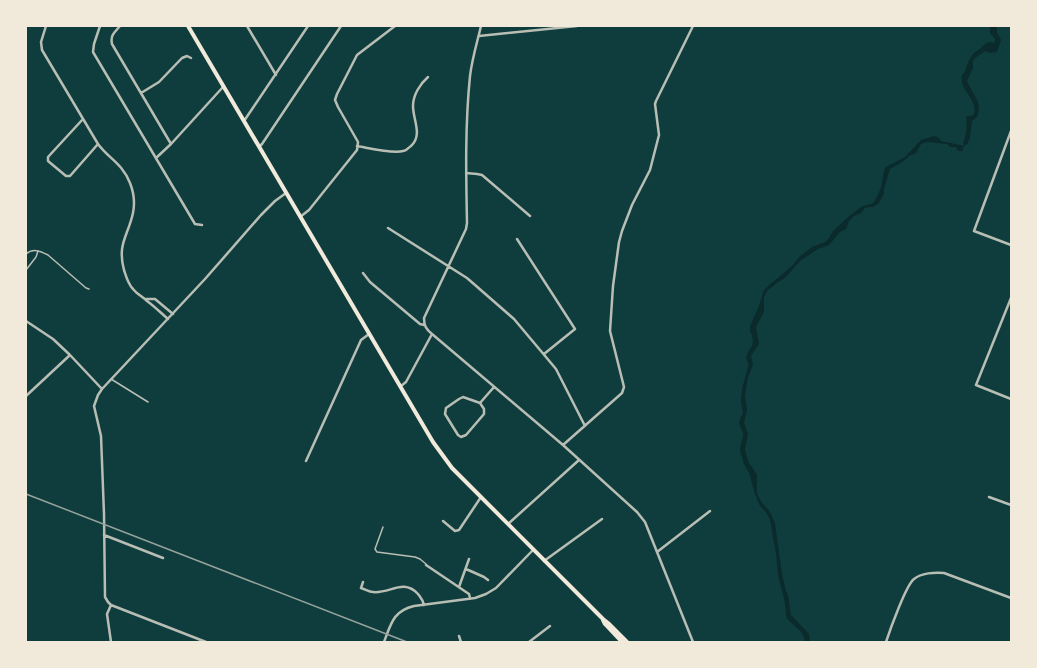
<svg xmlns="http://www.w3.org/2000/svg" width="1037" height="668" font-family="'Asap Condensed',sans-serif">
<rect width="100%" height="100%" fill="#0f3d3e"/>
<path fill="#0a2a2b" d="M 990,26 L 997,26 L 997,32 L 1001,40 L 997,52 L 990,53 L 985,51 L 975,58 L 973,61 L 973,68 L 967,81 L 974,95 L 977,99 L 979,107 L 978,115 L 976,118 L 972,121 L 970,137 L 967,145 L 963,143 C 967,134 967,126 966,116 L 971,116 L 974,114 C 978,98 958,90 962,74 L 964,73 C 966,67 969,59 973,54 C 975,52 978,50 981,48 C 984,45 986,42 991,42 L 993,43 L 995,42 L 995,39 L 990,33 Z
M 934,136 L 939,138 L 941,141 L 960,145 L 962,145 L 963,151 L 958,151 L 956,147 L 950,147 L 947,144 L 928,142 L 921,144 L 916,153 L 909,156 L 904,161 L 890,169 L 884,189 L 884,194 L 878,204 L 873,207 L 869,207 L 865,208 L 861,213 L 854,216 L 849,221 L 846,229 L 840,232 L 829,245 L 818,249 L 800,261 L 785,278 L 778,282 L 767,291 L 764,297 L 764,312 L 756,327 L 759,344 L 751,356 L 753,365 L 748,377 L 745,395 L 747,410 L 744,423 L 748,434 L 745,449 L 746,454 L 749,463 L 754,470 L 757,475 L 757,494 L 761,501 L 770,512 L 775,523 L 782,574 L 786,591 L 788,595 L 791,615 L 809,634 L 810,642 L 805,642 C 805,632 794,626 787,619 L 786,614 L 785,603 L 778,575 L 776,554 L 770,520 L 766,512 L 760,506 L 755,494 L 749,473 L 744,464 L 740,451 L 740,448 L 743,436 L 743,433 L 739,423 L 740,419 L 743,413 L 741,401 L 742,389 L 748,367 L 748,364 L 746,357 L 748,352 L 752,346 L 753,341 L 752,335 L 750,331 L 750,326 L 758,308 L 764,290 L 770,284 L 779,277 L 792,266 L 799,257 L 812,247 L 825,242 L 829,238 L 833,231 L 848,217 L 861,207 L 866,205 L 871,204 L 874,202 L 881,188 L 884,170 L 886,167 L 905,157 L 921,140 Z"/>
<g fill="none" stroke-linecap="round" stroke-linejoin="round">
<path stroke="#0a2a2b" stroke-width="1.5" d="M 961,148 L 964,146 L 966,142"/>
<path stroke="#b8beb3" stroke-width="1.5" d="M 26,254 C 33,248 40,251 48,255 L 86,288 L 89,289
M 26,270 L 36,257 L 38,251
M 111,379 L 148,402
M 383,527 L 375,549 L 377,552 L 415,557 L 420,559 L 426,564"/>
<path stroke="#b8beb3" stroke-width="2.5" d="M 46,26 L 41,42 L 42,50 L 98,144 C 109,159 122,163 130,183 C 134,193 135,203 133,213 C 128,236 117,244 124,270 C 126,276 128,284 133,289 C 137,294 143,297 147,301 C 154,306 161,313 168,319
M 100,26 L 94,44 L 93,52 L 195,224 L 202,225
M 120,26 C 115,32 110,35 112,44 L 171,144
M 247,26 L 276,75
M 481,26 C 477,43 472,59 470,76 C 465,125 466,174 467,223 L 466,229 L 424,318 C 424,326 426,329 432,334 L 563,445 L 637,512 L 645,522 L 693,642
M 479,36 L 577,26
M 141,93 L 159,82 L 182,58 L 187,56 L 191,58
M 83,119 L 48,157 L 48,161 L 66,176 L 70,176 L 98,144
M 244,121 L 308,26
M 1011,131 L 974,231 L 1011,245
M 357,146 C 369,148 393,154 403,151 C 406,151 408,148 411,146 C 423,135 413,120 413,106 C 413,95 420,84 428,77
M 259,147 L 262,144 L 341,26
M 156,158 L 171,144 L 223,87
M 466,173 L 477,174 L 482,175 L 530,216
M 300,217 L 309,210 L 357,150 L 358,142 L 338,107 L 335,100 L 337,94 L 357,55 L 395,26
M 388,228 L 467,278 L 514,319 L 556,369 L 585,426
M 517,239 L 575,329 L 544,354
M 363,273 L 370,282 L 420,324 L 424,325
M 1011,298 L 976,385 L 1011,399
M 146,299 L 155,299 L 173,314
M 26,321 L 53,339 L 70,355 L 102,389
M 401,386 L 406,382 L 432,334
M 26,396 L 70,355
M 463,397 L 480,403 L 484,409 L 484,414 L 466,435 L 461,437 L 458,435 L 445,414 L 446,408 L 459,399 Z
M 480,403 L 494,387
M 563,445 L 622,393 L 624,387 L 610,331 L 613,286 L 619,242 L 622,231 L 632,205 L 650,170 L 659,135 L 655,104 L 656,101 L 693,26
M 306,461 L 361,340 L 369,334
M 989,497 L 1011,505
M 443,521 L 455,531 L 459,530 L 481,497
M 508,524 L 579,460
M 104,535 L 163,558
M 657,552 L 710,511
M 544,561 L 602,519
M 426,565 L 469,594 L 470,598
M 466,569 L 484,577 L 488,580
M 363,582 L 361,588 C 365,589 369,592 373,592 C 390,594 403,578 418,594 C 421,598 423,600 424,605
M 459,587 L 469,559
M 459,636 L 461,642
M 111,642 L 107,614 L 111,605
M 206,642 L 111,605 L 108,602 L 105,597 L 104,514 L 101,436 L 94,406 L 98,395 L 102,389 L 205,279 L 261,215 L 275,201 L 286,193
M 384,642 C 391,624 393,611 414,606 L 475,598 L 486,594 L 496,588 L 533,550
M 529,642 L 550,626
M 886,642 C 890,630 906,585 914,579 C 921,573 935,572 944,573 L 1011,598"/>
<path stroke="#f1e9da" stroke-width="4" d="M 188,26 L 433,442 L 452,468 L 603,619 L 608,623 L 627,642
M 603,620 L 605,624 L 622,642"/>
<path stroke="#97a49c" stroke-width="1.5" d="M 26,494 L 407,642"/>
</g>
<rect width="1037" height="668" fill="none" stroke="#f1e9da" stroke-width="54"/>
</svg>
